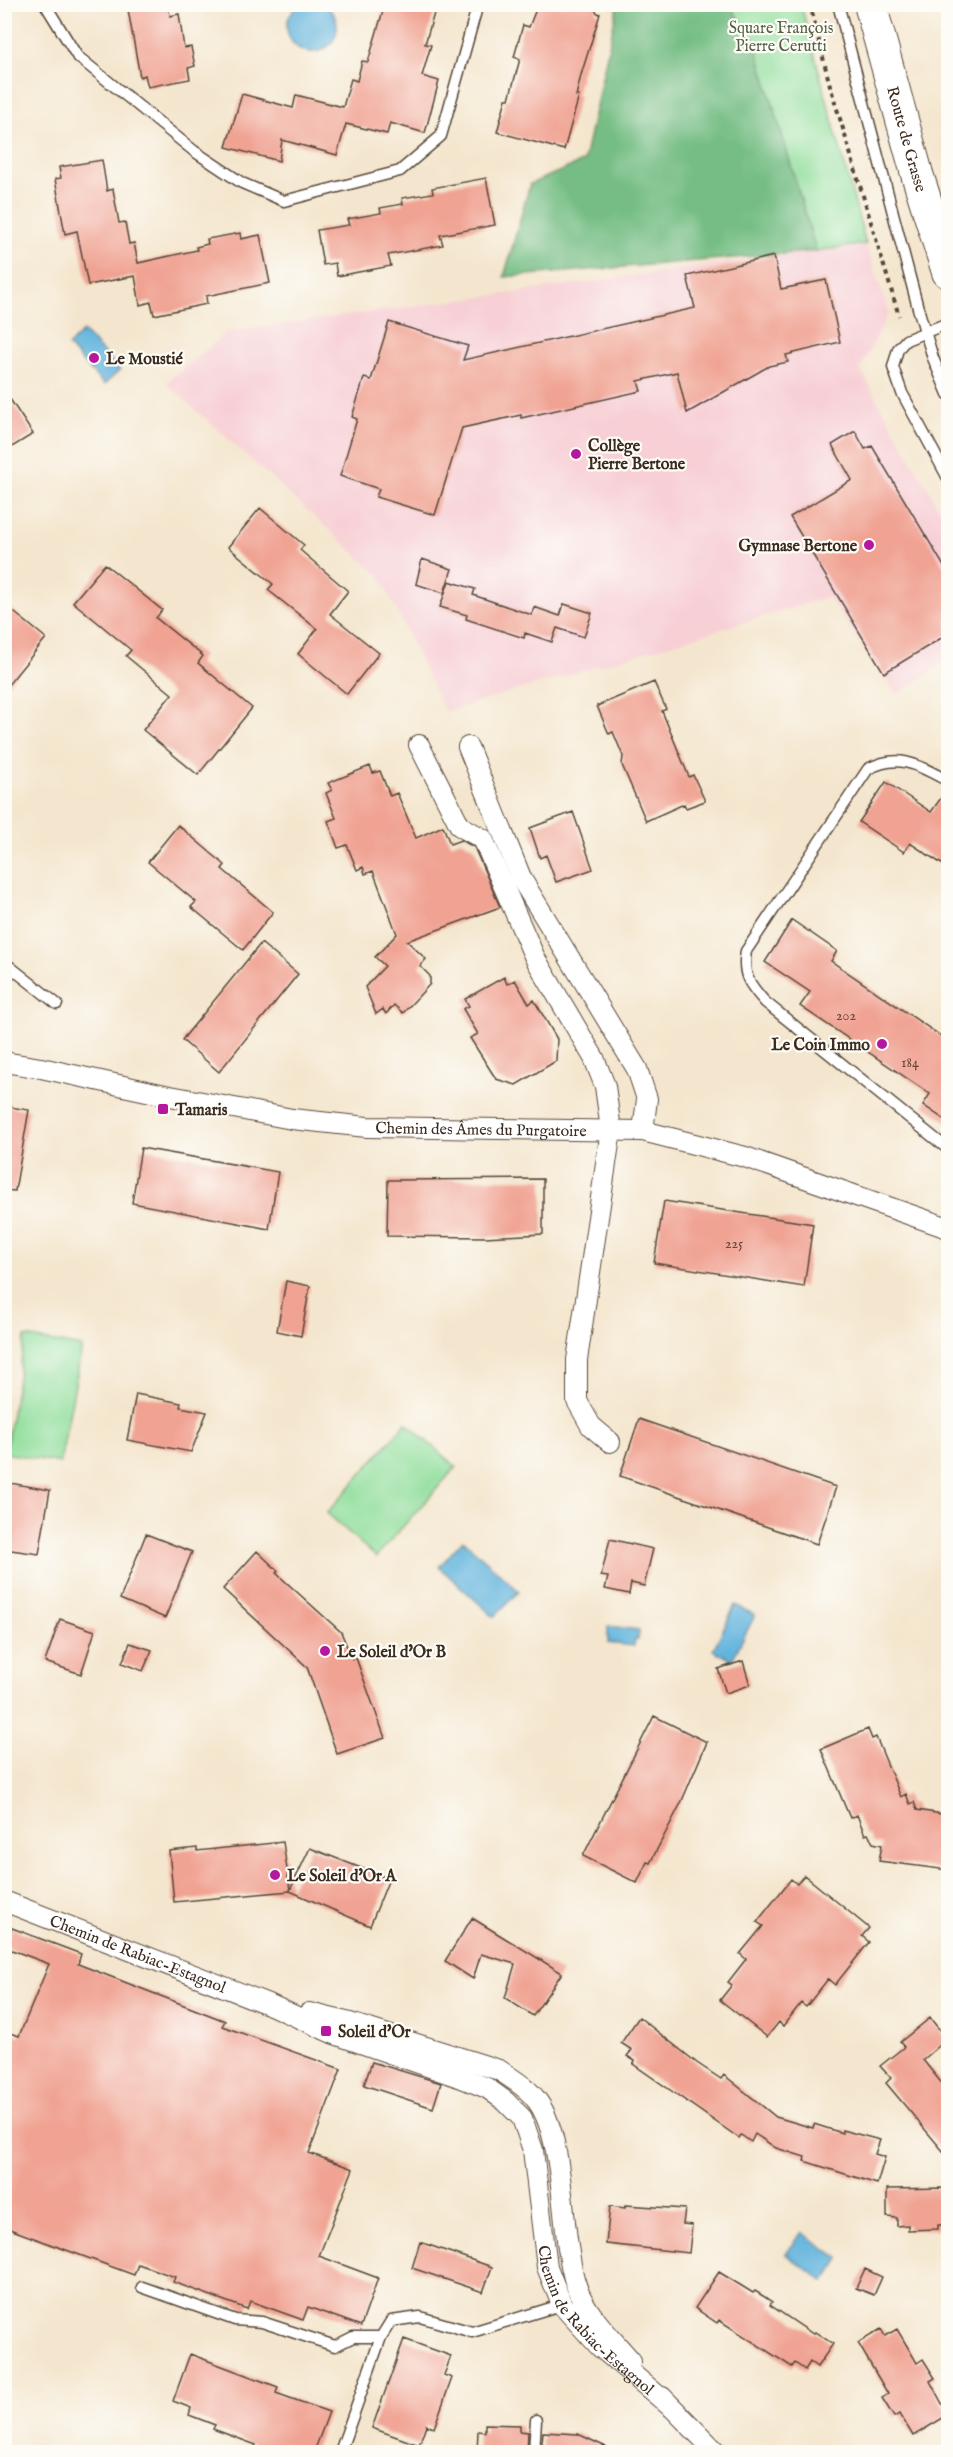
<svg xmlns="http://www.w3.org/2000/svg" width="953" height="2457" font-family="'IM FELL English',serif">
<rect width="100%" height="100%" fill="#fdfcf7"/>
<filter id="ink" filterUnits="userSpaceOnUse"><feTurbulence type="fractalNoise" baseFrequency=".0167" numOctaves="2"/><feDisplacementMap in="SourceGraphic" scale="12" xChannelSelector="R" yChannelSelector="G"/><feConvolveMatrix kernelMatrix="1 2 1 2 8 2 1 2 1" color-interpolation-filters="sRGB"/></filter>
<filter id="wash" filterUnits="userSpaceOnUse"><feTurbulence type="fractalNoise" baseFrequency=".008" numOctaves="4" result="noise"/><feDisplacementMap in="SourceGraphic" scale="24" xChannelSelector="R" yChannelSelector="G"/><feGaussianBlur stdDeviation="1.35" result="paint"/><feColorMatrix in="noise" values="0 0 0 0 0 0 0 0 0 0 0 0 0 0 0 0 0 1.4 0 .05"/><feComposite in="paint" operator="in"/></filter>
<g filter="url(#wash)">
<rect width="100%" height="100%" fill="#f4e6ce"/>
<path fill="#f7cfd5" d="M 866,244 L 889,313 L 860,369 L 948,524 L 948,660 L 897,695 L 828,597 L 445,712 L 380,576 L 166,383 L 227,332 Z"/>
<path fill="#90de9c" stroke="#66845d" stroke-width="1.5" d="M 729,5 L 801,5 L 866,244 L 816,251 L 754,40 Z
M 25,1337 L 82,1347 L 60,1463 L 5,1453 Z
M 406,1423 L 456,1467 L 376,1557 L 327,1513 Z"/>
<path fill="#74bd84" stroke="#587451" stroke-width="1.5" d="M 618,4 L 729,5 L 754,40 L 816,251 L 504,277 L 530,184 L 584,161 Z"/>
<path fill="#62b4dd" stroke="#4e6f7e" stroke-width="1.5" d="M287 27a25 25 0 1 1 50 0a25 25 0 1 1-50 0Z
M 83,331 L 120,370 L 104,385 L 68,346 Z
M 463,1540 L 519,1591 L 494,1617 L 439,1567 Z
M 735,1605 L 755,1615 L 732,1660 L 713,1650 Z
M 608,1626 L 639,1630 L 638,1639 L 635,1639 L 634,1646 L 608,1643 Z
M 802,2232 L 840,2259 L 825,2282 L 786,2254 Z"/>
<g id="blocks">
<path fill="#f0a393" d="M 127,4 L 168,4 L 170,16 L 179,14 L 184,48 L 191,47 L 195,66 L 188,68 L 190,79 L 148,87 L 145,75 L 140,77 Z
M 385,4 L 413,4 L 435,10 L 425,44 L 431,45 L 422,76 L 439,81 L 425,133 L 390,123 L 387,134 L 346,124 L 337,155 L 282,140 L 279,161 L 226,147 L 242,94 L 293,108 L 296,95 L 343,107 L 351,79 L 357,81 L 362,61 L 368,62 Z
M 538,4 L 598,4 L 596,12 L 600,14 L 581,75 L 576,96 L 579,96 L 564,150 L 497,132 L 506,99 L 509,99 L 520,59 L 514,57 L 523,25 L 529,27 Z
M 102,160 L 107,191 L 113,189 L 119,223 L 125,222 L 129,244 L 134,243 L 138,263 L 197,250 L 196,247 L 208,244 L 207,239 L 240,233 L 241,239 L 260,235 L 270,283 L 206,296 L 207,304 L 154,315 L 151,302 L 140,305 L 135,276 L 88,285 L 77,231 L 65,234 L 55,179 L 61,178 L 59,167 Z
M 486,178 L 495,225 L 440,235 L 443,245 L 388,255 L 391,266 L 337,276 L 335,263 L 323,265 L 317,230 L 349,225 L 347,219 L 381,213 L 380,208 L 403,204 L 402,198 L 433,193 L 432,188 Z
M 774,256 L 781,289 L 826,280 L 840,342 L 786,355 L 788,362 L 769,366 L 687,413 L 677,372 L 638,381 L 641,391 L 521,418 L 521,415 L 462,428 L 435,515 L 376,497 L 379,489 L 340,476 L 357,419 L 352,417 L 364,378 L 371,380 L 389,322 L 468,346 L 463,360 L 695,308 L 687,276 Z
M 4,390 L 33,434 L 4,452 Z
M 855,431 L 865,449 L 872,446 L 948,573 L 948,634 L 884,673 L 790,517 L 852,480 L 832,445 Z
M 260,508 L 304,545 L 300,550 L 348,591 L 330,614 L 379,653 L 347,694 L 298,654 L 317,629 L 268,590 L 273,584 L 228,547 Z
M 422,559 L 452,569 L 444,593 L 416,584 Z
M 105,564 L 162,610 L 156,618 L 203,656 L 198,663 L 252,708 L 198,775 L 143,730 L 172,694 L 126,656 L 131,650 L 73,602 Z
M 449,581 L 475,589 L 473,595 L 532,615 L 534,607 L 560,616 L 564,604 L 592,613 L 584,637 L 557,628 L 552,642 L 525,633 L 524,638 L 466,619 L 467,615 L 440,607 Z
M 4,604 L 46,638 L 4,690 Z
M 654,682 L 666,709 L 662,711 L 689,777 L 693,775 L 705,801 L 686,808 L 684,804 L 646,821 L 622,765 L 623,756 L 613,732 L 609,734 L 597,706 Z
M 370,766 L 373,773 L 380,771 L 390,796 L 397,793 L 416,838 L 443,826 L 450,844 L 461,840 L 474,847 L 500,907 L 407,941 L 426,959 L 420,966 L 430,976 L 430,984 L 403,1013 L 394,1005 L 386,1014 L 383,1009 L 376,1014 L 365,987 L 385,966 L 375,957 L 397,934 L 373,871 L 365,874 L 363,867 L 357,870 L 347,845 L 338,848 L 328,821 L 336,818 L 326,793 L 332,790 L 328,783 Z
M 886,782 L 931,812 L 948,788 L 948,868 L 910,843 L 904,852 L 859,822 Z
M 573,812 L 593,869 L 556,882 L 546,855 L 540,858 L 530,828 Z
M 178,825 L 225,865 L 222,869 L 273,912 L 243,950 L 191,907 L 196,902 L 148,862 Z
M 792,920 L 837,951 L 831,961 L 948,1041 L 948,1122 L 923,1105 L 930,1094 L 800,1006 L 810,992 L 765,962 Z
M 261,943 L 298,974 L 219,1072 L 182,1040 Z
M 504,977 L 507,984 L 515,980 L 529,1004 L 534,1000 L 557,1039 L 556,1061 L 516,1085 L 496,1079 L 470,1038 L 478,1034 L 463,1009 L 469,1006 L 465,999 Z
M 4,1106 L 29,1110 L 15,1191 L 4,1190 Z
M 141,1148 L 278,1172 L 269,1229 L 132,1203 Z
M 543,1179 L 543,1234 L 485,1237 L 387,1236 L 388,1180 Z
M 664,1201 L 813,1224 L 804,1287 L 654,1263 Z
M 286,1281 L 310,1286 L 301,1336 L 277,1331 Z
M 136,1394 L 181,1403 L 180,1407 L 207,1412 L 191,1452 L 127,1440 Z
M 639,1419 L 836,1487 L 817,1544 L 620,1476 Z
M 4,1482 L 50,1490 L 39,1554 L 4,1549 Z
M 146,1534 L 192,1552 L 165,1618 L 120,1599 Z
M 610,1539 L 653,1549 L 644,1586 L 631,1583 L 629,1594 L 605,1589 L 608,1577 L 601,1576 Z
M 257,1551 L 278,1571 L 276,1573 L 341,1632 L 352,1659 L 356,1658 L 385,1738 L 337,1754 L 307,1667 L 223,1589 Z
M 60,1619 L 95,1631 L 81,1674 L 45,1662 Z
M 130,1643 L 152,1650 L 143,1671 L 122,1663 Z
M 743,1661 L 750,1685 L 726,1693 L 718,1669 Z
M 654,1716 L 707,1742 L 681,1803 L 650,1863 L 647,1862 L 637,1883 L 583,1856 Z
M 868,1729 L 872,1739 L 876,1737 L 901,1797 L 906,1794 L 910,1804 L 914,1802 L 917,1810 L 948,1815 L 948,1870 L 879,1861 L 882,1845 L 873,1843 L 868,1834 L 865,1835 L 857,1815 L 850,1818 L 821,1749 Z
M 283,1842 L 290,1890 L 310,1848 L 389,1879 L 370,1926 L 290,1891 L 174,1902 L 169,1851 L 197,1848 L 197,1851 Z
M 804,1875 L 869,1928 L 862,1936 L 869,1942 L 835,1985 L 828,1979 L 806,2007 L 801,2003 L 783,2026 L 779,2022 L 767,2037 L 720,2000 L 732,1985 L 728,1982 L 746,1959 L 740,1954 L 763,1926 L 757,1922 L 791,1879 L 797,1884 Z
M 472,1918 L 562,1973 L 533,2016 L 505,1998 L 515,1964 L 481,1954 L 473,1979 L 445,1961 Z
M 12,1928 L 81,1954 L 78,1964 L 225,2021 L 222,2026 L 341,2069 L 309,2153 L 353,2169 L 319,2256 L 378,2278 L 361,2326 L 308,2307 L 303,2320 L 250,2301 L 247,2309 L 173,2282 L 175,2277 L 138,2264 L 134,2275 L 4,2227 L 4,2031 L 19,2036 L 49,1964 L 4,1947 Z
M 639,2017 L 697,2063 L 721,2079 L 724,2075 L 776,2117 L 813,2128 L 814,2124 L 842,2133 L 842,2130 L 880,2140 L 875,2154 L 885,2157 L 877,2184 L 804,2161 L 805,2157 L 776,2148 L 755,2134 L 751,2142 L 741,2135 L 739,2138 L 633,2064 L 635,2061 L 627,2056 L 632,2050 L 621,2043 Z
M 930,2018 L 947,2039 L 923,2060 L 948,2091 L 948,2157 L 886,2083 L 891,2078 L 880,2066 L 904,2047 L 900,2042 Z
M 372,2062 L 441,2083 L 433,2108 L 364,2085 Z
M 948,2188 L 948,2225 L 938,2225 L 938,2229 L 908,2230 L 908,2225 L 897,2226 L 897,2218 L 887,2217 L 887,2189 Z
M 625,2205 L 685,2209 L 683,2224 L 692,2225 L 689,2253 L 606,2244 L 610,2206 L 625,2208 Z
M 420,2242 L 492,2267 L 483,2292 L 412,2268 Z
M 865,2269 L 882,2277 L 874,2295 L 856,2288 Z
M 719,2272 L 753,2293 L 755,2291 L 763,2296 L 772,2302 L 770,2305 L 813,2334 L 815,2332 L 833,2344 L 817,2367 L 810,2362 L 805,2370 L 795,2363 L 792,2367 L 719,2320 L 717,2323 L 695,2308 Z
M 881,2329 L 885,2336 L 897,2329 L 917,2363 L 923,2359 L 935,2378 L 930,2381 L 948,2415 L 913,2436 L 900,2414 L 894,2417 L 882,2398 L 888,2394 L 858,2343 Z
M 404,2339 L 451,2356 L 444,2375 L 452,2378 L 434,2428 L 426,2425 L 419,2445 L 372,2428 Z
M 190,2354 L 278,2387 L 276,2393 L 329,2412 L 314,2452 L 253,2452 L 256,2445 L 213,2429 L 215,2425 L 189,2415 L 191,2408 L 173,2401 Z
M 485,2424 L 520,2425 L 520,2431 L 528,2432 L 527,2452 L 477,2452 L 478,2431 L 485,2432 Z
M 543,2432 L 578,2434 L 617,2452 L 541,2452 Z"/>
</g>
</g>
<g filter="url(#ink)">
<use href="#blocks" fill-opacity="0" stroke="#574638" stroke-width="1.5"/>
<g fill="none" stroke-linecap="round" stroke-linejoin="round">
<g stroke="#574638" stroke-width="13">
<path id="service" d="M 45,4 L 77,56 L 194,151 L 242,183 L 284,201 L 400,171 L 441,136 L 478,4
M 838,4 L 918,308 L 933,358 L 948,394
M 948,323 L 906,340 L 898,349 L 893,367 L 902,393 L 948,478
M 948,781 C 920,766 900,752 868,769 L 746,951 C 742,975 749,984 765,1002 L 948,1149
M 4,962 L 57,1004
M 142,2287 L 235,2320 L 262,2322 L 335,2346 L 353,2337 L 381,2337 L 391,2321 L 420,2317 L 472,2332 L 564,2304
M 340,2452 L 381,2337
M 534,2452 L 536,2420"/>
</g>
<g stroke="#574638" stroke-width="22">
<g id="minor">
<path d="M 419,745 L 460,826 L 483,839 L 535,958 L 594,1058 L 605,1086 L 611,1130 L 577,1360 L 577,1401 L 591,1426 L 610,1442"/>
<path d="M 468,747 L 522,880 L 637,1069 L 647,1099 L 643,1131"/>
<path id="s1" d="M 4,1062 L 41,1068 L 165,1095 L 292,1119 L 367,1127 L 643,1131 L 745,1157 L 948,1228"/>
<path id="s2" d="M 4,1901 L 273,2006 L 332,2033 L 462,2078 L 487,2088 L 505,2101 L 522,2118 L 533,2150 L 547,2267 L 562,2305 L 599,2346 L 670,2406"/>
<path d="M 309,2013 L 350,2023 L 499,2070 C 513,2079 528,2088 538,2102 C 566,2142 560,2232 575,2282 C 584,2313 611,2337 631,2361"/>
<path d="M 662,2397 L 716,2452"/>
</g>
</g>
<g stroke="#574638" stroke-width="34">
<g id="primary">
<path id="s3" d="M 870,4 L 917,174 L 948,272"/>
</g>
</g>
<path stroke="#574638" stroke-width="4" stroke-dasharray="4.5 4.5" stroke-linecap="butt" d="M 810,4 L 829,82 L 899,316"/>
<use href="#service" stroke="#fff" stroke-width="10"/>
<use href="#minor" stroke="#fff" stroke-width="20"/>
<use href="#primary" stroke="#fff" stroke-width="32"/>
</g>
</g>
<g fill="#b5179e" stroke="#fdfcf7" stroke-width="2">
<circle cx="94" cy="358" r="6"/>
<circle cx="576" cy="454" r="6"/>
<circle cx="869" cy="545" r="6"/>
<circle cx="882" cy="1044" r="6"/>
<rect x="157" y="1103" width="12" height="12" rx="3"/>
<circle cx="325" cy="1651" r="6"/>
<circle cx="275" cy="1875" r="6"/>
<rect x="320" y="2025" width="12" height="12" rx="3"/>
</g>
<g text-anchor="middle" stroke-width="4.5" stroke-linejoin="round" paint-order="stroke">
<g font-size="14" fill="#68483b">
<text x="846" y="1020">202</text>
<text x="910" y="1067">184</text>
<text x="734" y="1248">225</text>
</g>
<g font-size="16" fill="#546044" stroke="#fdfcf7">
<text x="781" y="33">Square François<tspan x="781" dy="18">Pierre Cerutti</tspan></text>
</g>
<g font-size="16" fill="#3b2a1e" stroke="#fdfcf7">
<text dy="6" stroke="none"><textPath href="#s3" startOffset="140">Route de Grasse</textPath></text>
<text dy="6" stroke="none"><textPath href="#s1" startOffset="483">Chemin des Âmes du Purgatoire</textPath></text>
<text dy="6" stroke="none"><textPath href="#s2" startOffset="144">Chemin de Rabiac-Estagnol</textPath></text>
<text dy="6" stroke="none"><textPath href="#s2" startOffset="788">Chemin de Rabiac-Estagnol</textPath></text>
</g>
<g font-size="16" font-weight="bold" fill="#3b2a1e" stroke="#fdfcf7" text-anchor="start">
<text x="106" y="364">Le Moustié</text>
<text x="588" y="451">Collège<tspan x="588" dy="18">Pierre Bertone</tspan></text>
<text x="857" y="551" text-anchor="end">Gymnase Bertone</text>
<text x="870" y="1050" text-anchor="end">Le Coin Immo</text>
<text x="175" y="1115">Tamaris</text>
<text x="337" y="1657">Le Soleil d'Or B</text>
<text x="287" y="1881">Le Soleil d'Or A</text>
<text x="338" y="2037">Soleil d'Or</text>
</g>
</g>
<rect width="953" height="2457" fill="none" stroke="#fdfcf7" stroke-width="24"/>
</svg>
